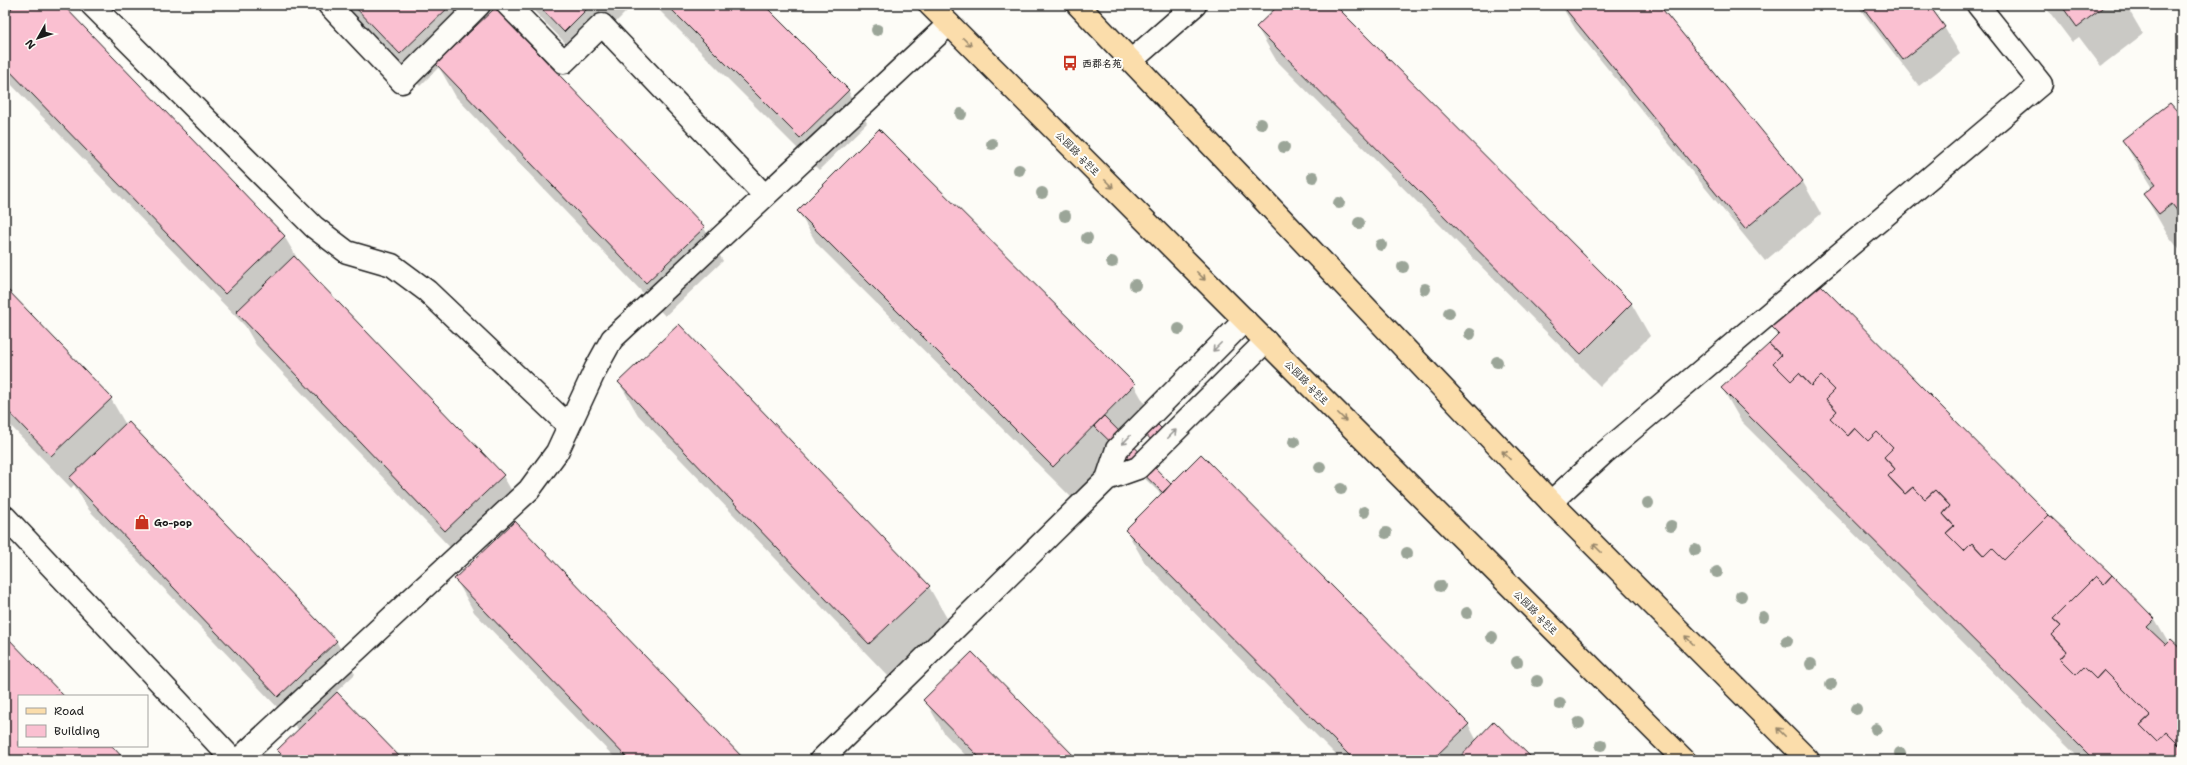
<svg xmlns="http://www.w3.org/2000/svg" width="2187" height="765" font-family="'Shantell Sans','LXGW WenKai TC','Poor Story',sans-serif">
<rect width="100%" height="100%" fill="#fdfcf7"/>
<filter id="ink" filterUnits="userSpaceOnUse"><feTurbulence type="fractalNoise" baseFrequency=".025" numOctaves="2"/><feDisplacementMap in="SourceGraphic" scale="8" xChannelSelector="R" yChannelSelector="G"/><feConvolveMatrix kernelMatrix="1 2 1 2 8 2 1 2 1" color-interpolation-filters="sRGB"/></filter>
<g filter="url(#ink)">
<path fill="#0003" d="M 16,5 L 61,5 L 284,236 L 300,263 L 503,476 L 522,508 L 465,563 L 256,345 L 245,326 L 5,78 L 5,16 Z
M 341,5 L 465,5 L 478,26 L 704,228 L 723,261 L 665,316 L 456,97 L 439,67 L 420,86 Z
M 530,5 L 633,5 L 580,58 L 534,11 Z
M 654,5 L 763,5 L 848,90 L 867,123 L 819,170 Z
M 1280,5 L 1334,5 L 1631,303 L 1650,336 L 1600,386 L 1276,60 L 1257,27 Z
M 1561,5 L 1658,5 L 1803,182 L 1821,214 L 1765,261 L 1576,30 Z
M 1857,5 L 1927,5 L 1944,27 L 1960,54 L 1919,86 Z
M 2044,5 L 2126,5 L 2143,34 L 2101,66 L 2079,37 L 2072,42 Z
M 2182,109 L 2182,253 L 2167,234 L 2144,194 L 2152,188 L 2123,141 Z
M 879,130 L 1134,385 L 1153,418 L 1128,443 L 1171,486 L 1468,724 L 1477,741 L 1532,760 L 1341,760 L 1145,563 L 1126,530 L 1162,495 L 1118,453 L 1073,499 L 817,244 L 798,211 Z
M 5,289 L 111,399 L 126,425 L 336,641 L 355,674 L 336,692 L 401,760 L 284,760 L 278,750 L 299,730 L 89,510 L 74,485 L 71,488 L 5,420 Z
M 1772,326 L 2048,516 L 2155,620 L 2169,644 L 2182,652 L 2182,760 L 2081,760 L 1741,421 L 1722,388 L 1778,336 Z
M 619,382 L 929,587 L 948,620 L 888,676 L 638,415 Z
M 456,579 L 743,760 L 617,760 L 474,612 Z
M 925,700 L 1077,760 L 970,760 L 944,733 Z"/>
<path fill="#fac0d1" stroke="#1c1c1c" d="M 15,5 L 63,5 L 285,236 L 225,294 L 5,66 L 5,15 Z
M 353,5 L 451,5 L 400,54 Z
M 538,5 L 591,5 L 564,32 Z
M 667,5 L 764,5 L 849,90 L 800,138 Z
M 1279,5 L 1335,5 L 1632,303 L 1581,354 L 1256,27 Z
M 1562,5 L 1659,5 L 1803,181 L 1745,229 Z
M 1861,5 L 1929,5 L 1945,27 L 1903,60 Z
M 2061,5 L 2106,5 L 2077,27 Z
M 495,8 L 705,227 L 646,283 L 436,64 Z
M 2170,103 L 2177,111 L 2182,107 L 2182,217 L 2172,204 L 2159,214 L 2143,194 L 2156,184 L 2122,140 Z
M 879,129 L 1135,384 L 1053,467 L 797,211 Z
M 294,256 L 504,475 L 445,531 L 236,312 Z
M 1816,280 L 2049,515 L 2004,560 L 1992,548 L 1984,556 L 1972,543 L 1964,551 L 1946,533 L 1954,526 L 1943,514 L 1950,506 L 1935,490 L 1925,499 L 1913,487 L 1905,494 L 1888,476 L 1895,469 L 1884,457 L 1893,448 L 1877,432 L 1868,441 L 1855,428 L 1848,436 L 1830,418 L 1837,411 L 1826,399 L 1835,390 L 1821,376 L 1811,386 L 1799,373 L 1791,381 L 1773,363 L 1781,355 L 1769,344 L 1779,334 L 1770,325 Z
M 5,287 L 112,398 L 51,456 L 5,408 Z
M 679,324 L 930,586 L 869,644 L 618,382 Z
M 1769,344 L 1781,355 L 1773,363 L 1791,381 L 1799,373 L 1811,386 L 1821,376 L 1835,390 L 1826,399 L 1837,411 L 1830,418 L 1848,436 L 1855,428 L 1868,441 L 1877,432 L 1893,448 L 1884,457 L 1895,469 L 1888,476 L 1905,494 L 1913,487 L 1925,499 L 1935,490 L 1950,506 L 1943,514 L 1954,526 L 1946,533 L 1964,551 L 1972,543 L 1984,556 L 1992,548 L 2004,560 L 2049,515 L 2112,575 L 2104,584 L 2096,576 L 2053,619 L 2061,626 L 2052,635 L 2067,651 L 2060,659 L 2076,675 L 2084,667 L 2096,679 L 2104,670 L 2150,716 L 2140,725 L 2157,742 L 2166,732 L 2182,748 L 2182,760 L 2094,760 L 1721,388 Z
M 1104,416 L 1171,484 L 1163,493 L 1094,426 Z
M 128,421 L 337,641 L 278,697 L 69,478 Z
M 1154,421 L 1163,430 L 1152,441 L 1144,432 Z
M 1201,454 L 1469,724 L 1432,760 L 1354,760 L 1125,530 Z
M 515,521 L 745,760 L 629,760 L 454,579 Z
M 2112,575 L 2155,619 L 2147,627 L 2166,645 L 2171,640 L 2182,650 L 2182,748 L 2166,732 L 2157,742 L 2140,725 L 2150,716 L 2104,670 L 2096,679 L 2084,667 L 2076,675 L 2060,659 L 2067,651 L 2052,635 L 2061,626 L 2053,619 L 2096,576 L 2104,584 Z
M 5,635 L 64,696 L 19,696 L 19,746 L 112,746 L 125,760 L 5,760 Z
M 972,652 L 1078,760 L 982,760 L 923,700 Z
M 337,692 L 403,760 L 287,760 L 277,750 Z
M 1494,721 L 1534,760 L 1457,760 Z"/>
<g fill="none" stroke-linecap="round" stroke-linejoin="round">
<g stroke="#1c1c1c" stroke-width="25">
<path id="minor" d="M 92,5 L 314,227 L 347,252 L 392,265 L 427,291 L 569,426
M 329,5 L 402,82 L 479,5
M 508,5 L 564,62 L 602,25 L 765,196
M 1132,60 L 1195,5
M 1107,479 L 1117,449 L 1245,320
M 1551,502 L 1604,453 L 2041,84 L 1978,5
M 5,517 L 233,760
M 238,760 L 529,490 L 557,452 L 596,368 L 612,339 L 949,24
M 821,760 L 1107,479 L 1138,468 L 1266,341"/>
</g>
<g stroke="#1c1c1c" stroke-width="25">
<path id="major" d="M 930,5 L 1684,760
M 1078,5 L 1551,502 L 1808,760"/>
</g>
<use href="#minor" stroke="#fdfcf7" stroke-width="22"/>
<use href="#major" stroke="#fbddab" stroke-width="22"/>
</g>
<g fill="#9ba598">
<circle cx="877" cy="30" r="6"/>
<circle cx="961" cy="114" r="6"/>
<circle cx="1261" cy="124" r="6"/>
<circle cx="992" cy="144" r="6"/>
<circle cx="1284" cy="147" r="6"/>
<circle cx="1019" cy="170" r="6"/>
<circle cx="1313" cy="177" r="6"/>
<circle cx="1042" cy="193" r="6"/>
<circle cx="1339" cy="203" r="6"/>
<circle cx="1065" cy="216" r="6"/>
<circle cx="1359" cy="223" r="6"/>
<circle cx="1087" cy="238" r="6"/>
<circle cx="1381" cy="245" r="6"/>
<circle cx="1112" cy="262" r="6"/>
<circle cx="1403" cy="267" r="6"/>
<circle cx="1135" cy="285" r="6"/>
<circle cx="1425" cy="289" r="6"/>
<circle cx="1449" cy="313" r="6"/>
<circle cx="1179" cy="329" r="6"/>
<circle cx="1470" cy="334" r="6"/>
<circle cx="1497" cy="362" r="6"/>
<circle cx="1294" cy="442" r="6"/>
<circle cx="1320" cy="467" r="6"/>
<circle cx="1341" cy="489" r="6"/>
<circle cx="1648" cy="503" r="6"/>
<circle cx="1364" cy="512" r="6"/>
<circle cx="1671" cy="526" r="6"/>
<circle cx="1386" cy="533" r="6"/>
<circle cx="1695" cy="550" r="6"/>
<circle cx="1407" cy="553" r="6"/>
<circle cx="1717" cy="572" r="6"/>
<circle cx="1440" cy="586" r="6"/>
<circle cx="1741" cy="596" r="6"/>
<circle cx="1467" cy="613" r="6"/>
<circle cx="1763" cy="617" r="6"/>
<circle cx="1492" cy="637" r="6"/>
<circle cx="1787" cy="641" r="6"/>
<circle cx="1517" cy="662" r="6"/>
<circle cx="1811" cy="664" r="6"/>
<circle cx="1537" cy="681" r="6"/>
<circle cx="1831" cy="684" r="6"/>
<circle cx="1560" cy="704" r="6"/>
<circle cx="1856" cy="709" r="6"/>
<circle cx="1579" cy="723" r="6"/>
<circle cx="1876" cy="729" r="6"/>
<circle cx="1601" cy="745" r="6"/>
<circle cx="1900" cy="753" r="6"/>
</g>
<defs><path id="oneway-shaft" d="M-6 0H5M1.5-3L5.5 0L1.5 3" fill="none" stroke-width="1.6" stroke-linecap="round" stroke-linejoin="round"/></defs>
<g stroke="#97866b">
<use href="#oneway-shaft" transform="translate(967 42) rotate(45)"/>
<use href="#oneway-shaft" transform="translate(1109 184) rotate(45)"/>
<use href="#oneway-shaft" transform="translate(1201 276) rotate(45)"/>
<use href="#oneway-shaft" transform="translate(1342 417) rotate(45)"/>
<use href="#oneway-shaft" transform="translate(1506 455) rotate(-133)"/>
<use href="#oneway-shaft" transform="translate(1597 548) rotate(-135)"/>
<use href="#oneway-shaft" transform="translate(1689 640) rotate(-135)"/>
<use href="#oneway-shaft" transform="translate(1781 732) rotate(-135)"/>
</g>
<g stroke="#989794">
<use href="#oneway-shaft" transform="translate(1217 347) rotate(135)"/>
<use href="#oneway-shaft" transform="translate(1172 434) rotate(-45)"/>
<use href="#oneway-shaft" transform="translate(1126 440) rotate(134)"/>
</g>
</g>
<defs>
<g id="bus-bare" transform="scale(1.2)"><path d="M-5-6H5V4H4V6H2V4H-2V6H-4V4H-5ZM-3.5-4V0h7V-4ZM-3.5 1.2v1.5H-2V1.2ZM2 1.2v1.5H3.5V1.2Z" fill="#c8321e" stroke="#fdfcf7" stroke-width="2.5" paint-order="stroke"/></g>
<g id="shop-bare" transform="scale(1.2)"><path d="M-5-2.5h2.3a2.7 3.5 0 0 1 5.4 0H5L5.5 6h-11ZM-1.5-2.5h3a1.5 2.3 0 0 0-3 0Z" fill="#c8321e" stroke="#fdfcf7" stroke-width="2.5" paint-order="stroke"/></g>
</defs>
<g fill-rule="evenodd">
<use href="#bus-bare" x="1070" y="63"/>
<use href="#shop-bare" x="142" y="522"/>
</g>
<g text-anchor="middle" stroke-width="4" stroke-linejoin="round" paint-order="stroke">
<g font-size="10" font-weight="bold" fill="#1c1c1c" stroke="#fdfcf7" text-anchor="start">
<text x="1082" y="67">西郡名苑</text>
<text x="154" y="526">Go-pop</text>
</g>
<g font-size="10" fill="#1c1c1c" stroke="#fdfcf7">
<text transform="translate(1078 153) rotate(45)" y="4">公园路 공원로</text>
<text transform="translate(1307 382) rotate(45)" y="4">公园路 공원로</text>
<text transform="translate(1536 612) rotate(45)" y="4">公园路 공원로</text>
</g>
</g>
<rect width="2187" height="765" fill="none" stroke="#fdfcf7" stroke-width="20"/>
<rect x="10" y="10" width="2167" height="745" fill="none" stroke="#1c1c1c" stroke-width="1.5" filter="url(#ink)"/>
<rect x="18" y="695" width="130" height="52" fill="#fdfcf7" stroke="#a3a29f"/>
<rect x="26" y="708" width="20" height="6" fill="#fbddab" stroke="#a3a29f"/>
<text x="54" y="715" font-size="12" fill="#1c1c1c">Road</text>
<rect x="26" y="725" width="20" height="12" fill="#fac0d1" stroke="#a3a29f"/>
<text x="54" y="735" font-size="12" fill="#1c1c1c">Building</text>
<g transform="translate(38 38) rotate(231)" stroke="#fdfcf7" stroke-width="3" paint-order="stroke">
<path d="M0-3L7 15L0 10L-7 15Z" fill="#1c1c1c"/>
<text y="-6" font-size="11" font-weight="bold" text-anchor="middle" fill="#1c1c1c">N</text>
</g>
</svg>
